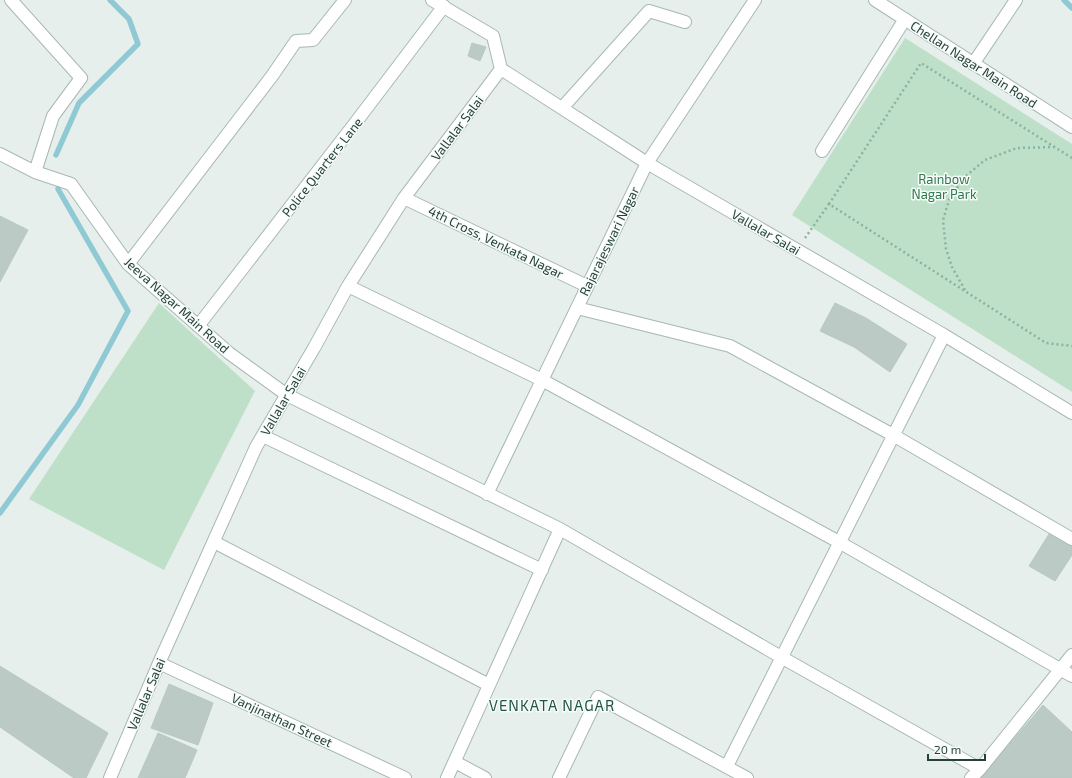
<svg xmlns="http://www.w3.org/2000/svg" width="1072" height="778" font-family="'Exo 2',sans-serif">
<rect width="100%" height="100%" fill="#e6efeb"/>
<path fill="#bfe0c8" d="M 905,38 L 1072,144 L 1072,392 L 792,215 Z
M 159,303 L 255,391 L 164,570 L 29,499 Z"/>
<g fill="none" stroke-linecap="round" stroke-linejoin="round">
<path stroke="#8ec9d4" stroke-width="5.5" d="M 1064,0 L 1072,8
M 56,155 L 79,103 L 138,44 L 129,19 L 110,0
M 0,513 L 78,405 L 128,311 L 58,189"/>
</g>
<path fill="#bbcac4" stroke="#b8c9c2" d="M 472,43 L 486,47 L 480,61 L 468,56 Z
M 0,216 L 28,230 L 0,282 Z
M 835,303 L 866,318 L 907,344 L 890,372 L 854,347 L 820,331 Z
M 1049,534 L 1072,546 L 1072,555 L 1055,581 L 1029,566 Z
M 0,666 L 108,733 L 86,778 L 74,778 L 0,727 Z
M 169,684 L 213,703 L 198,745 L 151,728 Z
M 1043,705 L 1072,732 L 1072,778 L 980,778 Z
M 158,733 L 197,750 L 185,778 L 138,778 Z"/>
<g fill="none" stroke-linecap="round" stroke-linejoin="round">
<g stroke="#a8b8b2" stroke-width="14">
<path id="minor" d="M 11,0 L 81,78 L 53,116 L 35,172
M 432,0 L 493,36 L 501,69
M 875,0 L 1072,127
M 973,64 L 1016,0
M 501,69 L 647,163 L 944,335 L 1072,413
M 562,108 L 649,11 L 685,22
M 822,151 L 905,19
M 0,154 L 35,172 L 71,184 L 128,264 L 229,353 L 287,395 L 560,529 L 781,657 L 980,769
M 404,198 L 587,286
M 128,264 L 272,76 L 296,41 L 313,40 L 345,0
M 348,286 L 542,380 L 839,542 L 1072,676
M 577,308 L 730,346 L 893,435 L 1072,539
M 198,326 L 356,122 L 444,6
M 263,436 L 542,570
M 487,494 L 647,163 L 755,0
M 214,542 L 489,685
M 159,663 L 405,778
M 455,762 L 485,778
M 727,766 L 944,335
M 110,778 L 159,663 L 256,447 L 314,348 L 348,286 L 404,198 L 501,69
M 447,778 L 560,529
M 559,778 L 598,697 L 747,778
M 971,778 L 980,769 L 1072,655"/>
</g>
<path stroke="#86b3a5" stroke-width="2.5" stroke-dasharray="2 3" stroke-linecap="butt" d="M 1072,158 L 921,63 L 829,204 L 1046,343 L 1072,346
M 805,238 L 829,204
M 965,290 L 952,267 L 946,249 L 943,220 L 950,197 L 967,175 L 985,160 L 1017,148 L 1054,147"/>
<use href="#minor" stroke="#fff" stroke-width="12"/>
</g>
<g text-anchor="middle" stroke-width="3" stroke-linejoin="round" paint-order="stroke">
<g font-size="13" fill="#24423a" stroke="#f7fbf9">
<text transform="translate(974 64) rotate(33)" y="5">Chellan Nagar Main Road</text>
<text transform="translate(457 128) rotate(-53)" y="5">Vallalar Salai</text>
<text transform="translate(322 167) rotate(-52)" y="5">Police Quarters Lane</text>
<text transform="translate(766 232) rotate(30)" y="5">Vallalar Salai</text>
<text transform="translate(609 241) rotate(-64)" y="5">Rajarajeswari Nagar</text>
<text transform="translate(496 242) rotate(26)" y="5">4th Cross, Venkata Nagar</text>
<text transform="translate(177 305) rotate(42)" y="5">Jeeva Nagar Main Road</text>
<text transform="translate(283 401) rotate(-60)" y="5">Vallalar Salai</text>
<text transform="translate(146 694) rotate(-67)" y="5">Vallalar Salai</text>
<text transform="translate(282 720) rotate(25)" y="5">Vanjinathan Street</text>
</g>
<g font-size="13" fill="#2d7a4b" stroke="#f7fbf9">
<text x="944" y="184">Rainbow<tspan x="944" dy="15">Nagar Park</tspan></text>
</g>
<g font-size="15" letter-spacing="1" fill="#1f5548" stroke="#f7fbf9">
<text x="552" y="711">VENKATA NAGAR</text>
</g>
</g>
<path d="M928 754v6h57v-6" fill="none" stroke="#24423a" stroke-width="2"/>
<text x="934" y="754" font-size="12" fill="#24423a" stroke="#f7fbf9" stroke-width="3" paint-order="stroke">20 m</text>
</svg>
